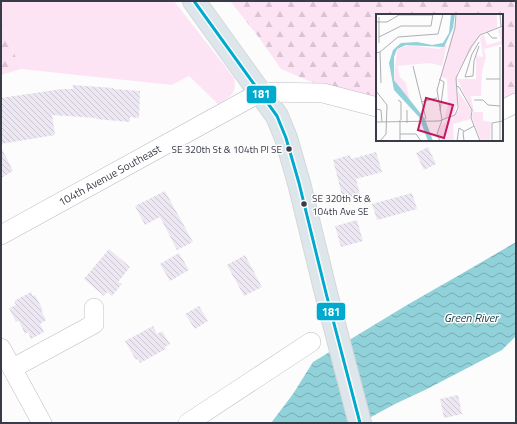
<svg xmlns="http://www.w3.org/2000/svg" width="517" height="424" font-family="'Titillium Web',sans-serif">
<defs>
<pattern id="forest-firs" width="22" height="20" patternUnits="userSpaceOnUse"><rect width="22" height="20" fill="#fde4f5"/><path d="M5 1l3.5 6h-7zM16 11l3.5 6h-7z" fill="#dac4d4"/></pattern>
<pattern id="water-waves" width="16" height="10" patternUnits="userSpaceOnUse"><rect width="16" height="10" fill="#91d1da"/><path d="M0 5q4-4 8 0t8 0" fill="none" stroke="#77abb3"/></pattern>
<pattern id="building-back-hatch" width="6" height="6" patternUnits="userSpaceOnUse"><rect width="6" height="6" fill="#ece7f2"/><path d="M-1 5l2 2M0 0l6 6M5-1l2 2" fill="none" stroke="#cbc7d1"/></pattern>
</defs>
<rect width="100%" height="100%" fill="#fcfcfc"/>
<path fill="#fde4f5" d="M 1,1 L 174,1 L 234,78 C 238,93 229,98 218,104 L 189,76 L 172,85 L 21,69 L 1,23 Z"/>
<path fill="url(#forest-firs)" d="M 230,1 L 516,1 L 516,94 L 502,101 L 502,15 L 377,15 L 377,100 L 332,89 L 309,81 L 281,69 L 257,35 Z
M 1,23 L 21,69 L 1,75 Z"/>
<path fill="url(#water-waves)" d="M 516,242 L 516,336 L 502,350 L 427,389 L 395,404 L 360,423 L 271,423 L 293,394 L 313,362 L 407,305 L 468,270 Z"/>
<path fill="url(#building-back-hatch)" d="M 73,85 L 113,88 L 113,89 L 140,91 L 139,118 L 130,117 L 130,122 L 96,119 L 96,118 L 52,115 L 55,135 L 1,144 L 1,98 L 62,89 L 73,89 Z
M 1,147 L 13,171 L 1,178 Z
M 428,147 L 436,164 L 424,170 L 416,153 Z
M 376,152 L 382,172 L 356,179 L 360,195 L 343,199 L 333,160 L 350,155 L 351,159 Z
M 165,191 L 193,242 L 177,250 L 160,217 L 145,225 L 135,206 Z
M 412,193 L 417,209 L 377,220 L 372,204 Z
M 357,220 L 363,241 L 341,247 L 335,226 Z
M 109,249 L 130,267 L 118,282 L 122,284 L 112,296 L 107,292 L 104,296 L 84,279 Z
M 179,253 L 189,270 L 170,281 L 160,264 Z
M 245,255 L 262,287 L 244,296 L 227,265 Z
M 31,292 L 33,296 L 35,295 L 43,310 L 41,310 L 46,320 L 40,324 L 44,332 L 31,339 L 28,332 L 25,334 L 19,321 L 16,322 L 9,308 L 16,305 L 14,301 Z
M 199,306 L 208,321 L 195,329 L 185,314 Z
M 153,326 L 157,334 L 162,331 L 170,344 L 165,347 L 166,349 L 140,363 L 138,359 L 136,360 L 125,341 Z
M 458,395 L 462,414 L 444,418 L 440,399 Z"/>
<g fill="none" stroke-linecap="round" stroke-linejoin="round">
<g stroke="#bdbec4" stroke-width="20">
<g id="minor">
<path d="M 502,110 L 516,103"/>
<path id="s1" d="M 1,235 L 261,92 L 323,93 L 377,107"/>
<path d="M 1,348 L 42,423"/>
<path d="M 13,368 L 94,324 L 94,308"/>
<path d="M 188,423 L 311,342"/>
</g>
</g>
<g stroke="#d6d7da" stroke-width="24">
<path id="major" d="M 194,1 L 277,116 L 286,138 L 299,183 L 326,293 L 360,423"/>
</g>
<use href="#minor" stroke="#fff" stroke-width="19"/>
<use href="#major" stroke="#dde6ea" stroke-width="22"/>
<g stroke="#fcfcfc" stroke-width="6">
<path id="bus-1" d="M 194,1 L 277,116 L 286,138 L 299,183 L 326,293 L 360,423"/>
</g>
<use href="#bus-1" stroke="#00a9ce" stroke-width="3"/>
</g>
<g fill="#383b48" stroke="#fcfcfc" stroke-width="1.5">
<circle cx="289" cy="149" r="3.5"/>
<circle cx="304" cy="204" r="3.5"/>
</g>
<g text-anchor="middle" stroke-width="3" stroke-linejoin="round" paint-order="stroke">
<g font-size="10" fill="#383b48" stroke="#fcfcfc" text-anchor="end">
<text x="282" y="153">SE 320th St &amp; 104th Pl SE</text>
<text x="312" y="202" text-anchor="start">SE 320th St &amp;<tspan x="312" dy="13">104th Ave SE</tspan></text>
</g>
<g font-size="11" fill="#383b48" stroke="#fcfcfc">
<text dy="4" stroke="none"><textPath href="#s1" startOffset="124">104th Avenue Southeast</textPath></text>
</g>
<g font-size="12" font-style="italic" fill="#133e44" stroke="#fcfcfc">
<text x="471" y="322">Green River</text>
</g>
</g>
<g transform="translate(376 14)">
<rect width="127" height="127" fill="#fcfcfc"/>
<path d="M 81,90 L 78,100 L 68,105 L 72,92 Z" fill="#fde4f5"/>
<path d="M 81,0 L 121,0 L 121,14 L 105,20 L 81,59 L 81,90 L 72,92 L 71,65 L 65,63 ZM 127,14 L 127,30 L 108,35 L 110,43 L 106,58 L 105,82 L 95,82 L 98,98 L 107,98 L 107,107 L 115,108 L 114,127 L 105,127 L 96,104 L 97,98 L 81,65 L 100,65 L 100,42 L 107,43 L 104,23 L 108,21 L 111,31 L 125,27 L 122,16 ZM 82,77 L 95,96 L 95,105 L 77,110 L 78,127 L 65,127 L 62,120 L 65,112 L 83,96 Z" fill="#fde4f5"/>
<path d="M 71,30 L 66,52 L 54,49 L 21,52 L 24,63 L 30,69 L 34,88 L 18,66 L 21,35 L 33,31 L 63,35 Z" fill="#fde4f5"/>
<path d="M 75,0 L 79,0 L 77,14 L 68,33 L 30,31 L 21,35 L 18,43 L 18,66 L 49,105 L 57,127 L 52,127 L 43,103 L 18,76 L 13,49 L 17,36 L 25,29 L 41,28 L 56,31 L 67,29 L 73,19 Z" fill="#91d1da"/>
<path fill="none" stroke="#aeafb4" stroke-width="1" d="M 124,0 L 125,13M 3,3 L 3,29M 0,8 L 11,8 L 23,1 L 57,1M 111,18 L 116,24 L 121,24M 3,23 L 25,12 L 55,12 L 57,0M 103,32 L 98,47 L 97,62 L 89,63 L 96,40 L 103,28M 4,38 L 5,69M 0,39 L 4,38 L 22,23 L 62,20 L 67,0M 37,52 L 50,105M 63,65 L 68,68 L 64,97M 110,65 L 124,65M 80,72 L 83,73 L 96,96 L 95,104 L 104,127M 0,77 L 11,91 L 10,120 L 4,127M 22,86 L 25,88 L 25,106M 98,86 L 107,86 L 112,91 L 124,92M 45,88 L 61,84M 0,95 L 5,96 L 6,108M 24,106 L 24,127M 0,108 L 63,107 L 79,101 L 82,94 L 80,64 L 95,33 L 104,21 L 127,12M 31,109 L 31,96M 24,120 L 40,120 L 45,127M 64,127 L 61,120 L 66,106 L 61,76 L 79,14 L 80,0M 81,127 L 83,114 L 88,117M 88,127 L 87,118 L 98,112M 116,127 L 116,109 L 127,107M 124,127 L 124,33"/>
<path fill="#c2185b" fill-opacity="0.15" stroke="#c2185b" stroke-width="2" d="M 50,84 L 77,91 L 68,124 L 42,116 Z"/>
<rect width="127" height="127" fill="none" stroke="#383b48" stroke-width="2"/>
</g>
<g stroke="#fcfcfc" stroke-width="1.5">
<rect x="246" y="85" width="31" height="19" rx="4" fill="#00a9ce"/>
<rect x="316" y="302" width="30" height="19" rx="4" fill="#00a9ce"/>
</g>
<g font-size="11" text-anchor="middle" font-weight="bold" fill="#fff">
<text x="261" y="98">181</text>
<text x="331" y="316">181</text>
</g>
<rect width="517" height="424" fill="none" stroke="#383b48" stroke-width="4"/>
</svg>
